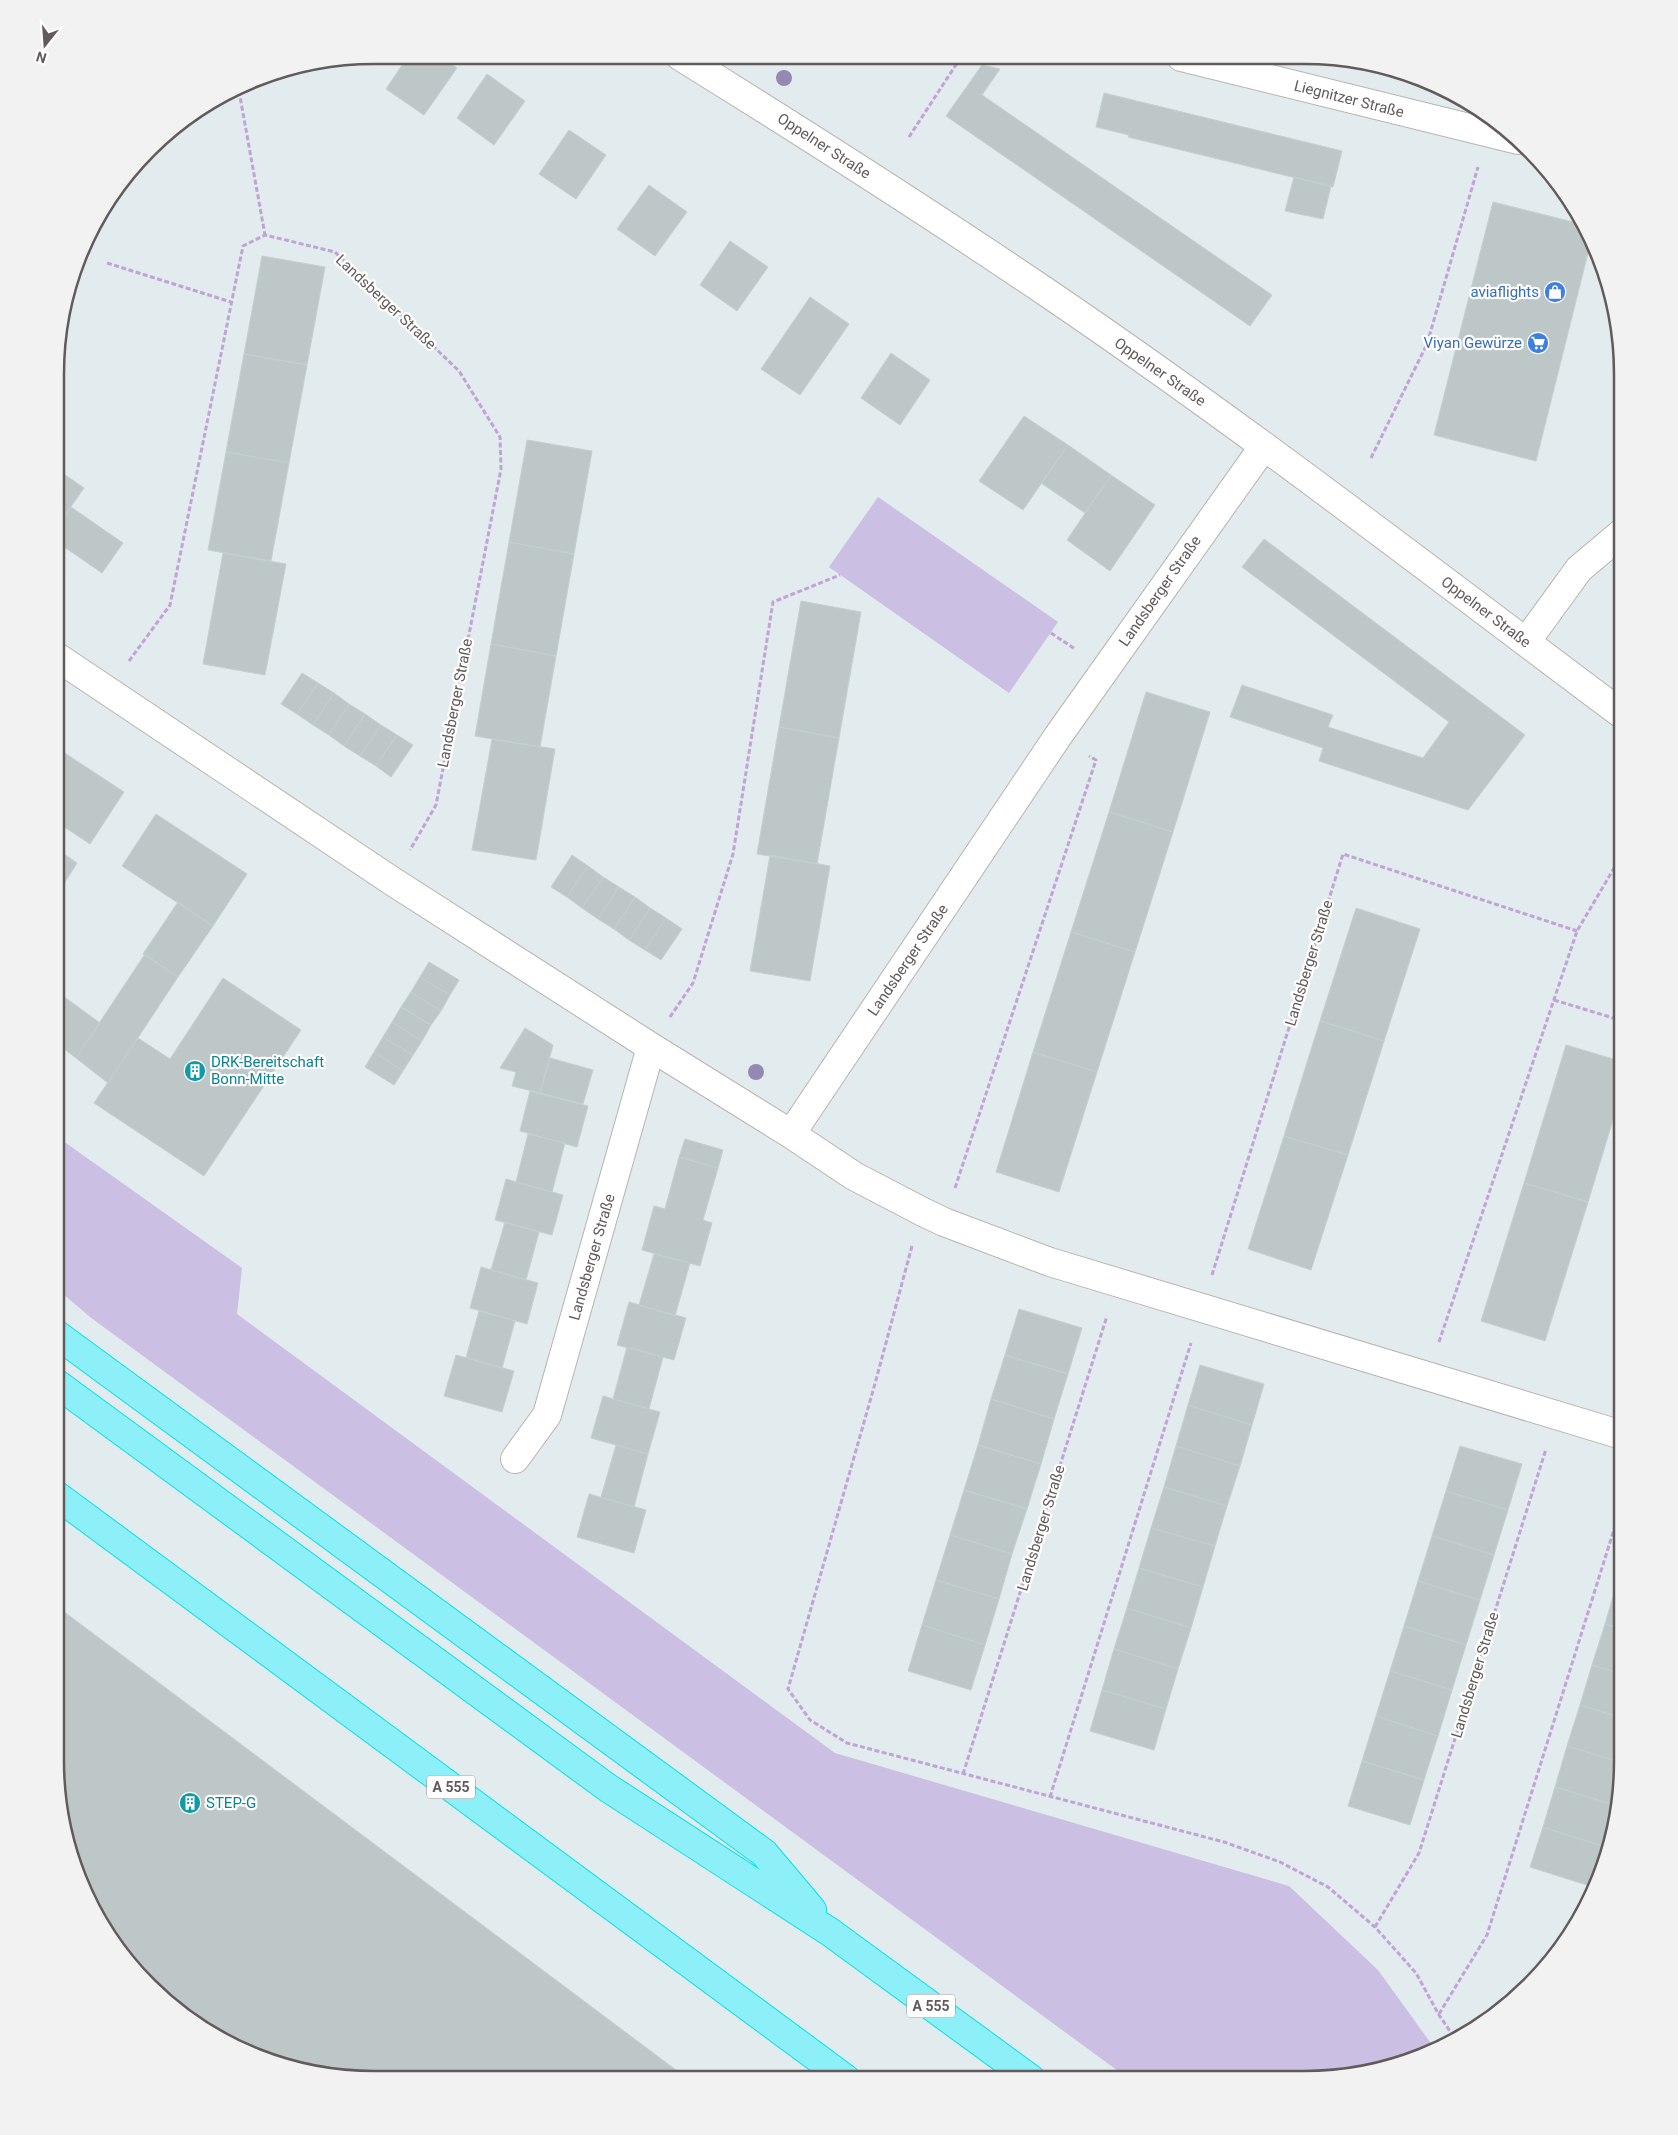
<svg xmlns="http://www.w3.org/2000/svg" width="1678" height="2135" font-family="Roboto,sans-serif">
<rect width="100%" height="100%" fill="#e2ebed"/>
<path fill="#cbbfe4" d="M 878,497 L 1058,622 L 1009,693 L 829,567 Z
M 56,1136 L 242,1268 L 237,1314 L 835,1753 L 1289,1886 L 1378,1970 L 1435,2049 L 1387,2069 L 1325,2079 L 1129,2079 L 90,1317 L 56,1288 Z"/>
<path fill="#bec7c8" stroke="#c0d1d1" d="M 409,55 L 438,55 L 457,68 L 424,115 L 386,89 Z
M 982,65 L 1000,69 L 982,95 L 1272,295 L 1250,326 L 946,116 Z
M 487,74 L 525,101 L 494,145 L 457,118 Z
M 1104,93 L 1342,151 L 1333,187 L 1128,137 L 1129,135 L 1096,127 Z
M 569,130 L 606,155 L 576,199 L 539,174 Z
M 1294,177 L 1331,186 L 1323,219 L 1285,211 Z
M 649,185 L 687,212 L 655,256 L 617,229 Z
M 1493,202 L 1585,225 L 1591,241 L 1536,461 L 1434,435 Z
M 730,241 L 768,267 L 737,311 L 700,285 Z
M 262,256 L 325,267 L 307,365 L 244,354 Z
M 810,297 L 849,324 L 800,395 L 761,369 Z
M 891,353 L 930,380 L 900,425 L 861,398 Z
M 244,354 L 307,365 L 289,463 L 226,452 Z
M 1024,416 L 1068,445 L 1023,510 L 979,481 Z
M 527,440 L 592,451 L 574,554 L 509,542 Z
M 1068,445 L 1111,475 L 1085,513 L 1041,483 Z
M 226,452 L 289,463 L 271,561 L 208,550 Z
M 58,470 L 84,488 L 57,527 Z
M 1111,475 L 1155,505 L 1110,571 L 1067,540 Z
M 71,507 L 123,543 L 102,573 L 57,542 L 57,527 Z
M 1264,539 L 1525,735 L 1468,810 L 1319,761 L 1323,748 L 1230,717 L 1242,685 L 1333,715 L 1328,727 L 1423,758 L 1449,722 L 1242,567 Z
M 509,542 L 574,554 L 556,656 L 491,644 Z
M 223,553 L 286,564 L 265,675 L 203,664 Z
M 801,601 L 861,612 L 839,738 L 779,727 Z
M 491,644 L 556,656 L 540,747 L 475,736 Z
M 302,673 L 318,683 L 297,714 L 281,704 Z
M 318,683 L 334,693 L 313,725 L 297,714 Z
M 1146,692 L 1210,712 L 1173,832 L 1109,812 Z
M 334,693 L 349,704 L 329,735 L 313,725 Z
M 349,704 L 365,714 L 344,746 L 329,735 Z
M 365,714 L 381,725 L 360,756 L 344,746 Z
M 381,725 L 397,735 L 376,766 L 360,756 Z
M 779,727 L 839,738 L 817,864 L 757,854 Z
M 397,735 L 413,745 L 391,777 L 376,766 Z
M 492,739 L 555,749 L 536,860 L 472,850 Z
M 57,748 L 124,792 L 90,844 L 57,822 Z
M 1109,812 L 1173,832 L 1135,952 L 1071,932 Z
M 156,814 L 247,874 L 213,926 L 122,866 Z
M 57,849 L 77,863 L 57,895 Z
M 572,855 L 588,866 L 567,897 L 551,887 Z
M 770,855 L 830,866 L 810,981 L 750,971 Z
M 588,866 L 603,877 L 582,908 L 567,897 Z
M 603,877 L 619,887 L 598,919 L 582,908 Z
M 619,887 L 635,897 L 614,929 L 598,919 Z
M 635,897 L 650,908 L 629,940 L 614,929 Z
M 178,902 L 213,926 L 178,977 L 143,954 Z
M 650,908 L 666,918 L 645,950 L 629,940 Z
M 1356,908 L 1420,929 L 1384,1041 L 1320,1021 Z
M 666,918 L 682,929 L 661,960 L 645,950 Z
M 1071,932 L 1135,952 L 1097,1072 L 1033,1052 Z
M 145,954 L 178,977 L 108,1083 L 76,1058 Z
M 429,962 L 459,980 L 450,995 L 420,977 Z
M 420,977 L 450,995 L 441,1011 L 411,992 Z
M 223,978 L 301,1030 L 204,1176 L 94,1103 L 138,1038 L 170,1059 Z
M 56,991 L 100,1023 L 76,1058 L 56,1043 Z
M 411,992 L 441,1011 L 431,1025 L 401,1007 Z
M 401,1007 L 431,1025 L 422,1041 L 392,1022 Z
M 1320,1021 L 1384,1041 L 1348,1155 L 1284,1136 Z
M 392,1022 L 422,1041 L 413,1055 L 383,1037 Z
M 525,1028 L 553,1045 L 540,1093 L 512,1086 L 516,1072 L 500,1068 Z
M 383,1037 L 413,1055 L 403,1071 L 374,1052 Z
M 1566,1045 L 1623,1062 L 1623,1087 L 1588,1202 L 1524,1183 Z
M 374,1052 L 403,1071 L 394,1085 L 365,1067 Z
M 1033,1052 L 1097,1072 L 1059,1192 L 996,1172 Z
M 550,1058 L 593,1070 L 583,1104 L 540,1093 Z
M 530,1091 L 588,1106 L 577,1147 L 520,1131 Z
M 528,1134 L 565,1143 L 552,1192 L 516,1182 Z
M 1284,1136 L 1348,1155 L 1311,1270 L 1248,1249 Z
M 685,1139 L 723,1150 L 718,1168 L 679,1157 Z
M 679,1157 L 718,1168 L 703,1220 L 712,1223 L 700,1266 L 642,1250 L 654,1206 L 665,1209 Z
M 506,1179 L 563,1195 L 552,1235 L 495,1220 Z
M 1524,1183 L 1588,1202 L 1545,1341 L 1481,1321 Z
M 505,1222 L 539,1232 L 526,1280 L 491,1270 Z
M 654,1254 L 690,1263 L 675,1316 L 639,1305 Z
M 481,1267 L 538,1283 L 527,1324 L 470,1308 Z
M 629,1302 L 686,1318 L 674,1360 L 617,1345 Z
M 1019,1309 L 1082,1328 L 1068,1374 L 1005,1355 Z
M 479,1311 L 515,1321 L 502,1368 L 466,1358 Z
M 627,1347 L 663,1357 L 649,1409 L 613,1399 Z
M 456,1355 L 514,1371 L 502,1412 L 444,1396 Z
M 1005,1355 L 1068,1374 L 1054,1419 L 991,1399 Z
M 1200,1365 L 1264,1384 L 1252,1425 L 1188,1405 Z
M 603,1396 L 660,1412 L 648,1454 L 591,1438 Z
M 991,1399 L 1054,1419 L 1041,1464 L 978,1445 Z
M 1188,1405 L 1252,1425 L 1240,1466 L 1176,1446 Z
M 616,1445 L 648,1454 L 634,1507 L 601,1497 Z
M 978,1445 L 1041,1464 L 1027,1509 L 964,1490 Z
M 1176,1446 L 1240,1466 L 1227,1506 L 1164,1487 Z
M 1460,1446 L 1522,1464 L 1508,1510 L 1446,1491 Z
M 1164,1487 L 1227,1506 L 1215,1546 L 1151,1528 Z
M 964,1490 L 1027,1509 L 1012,1554 L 950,1535 Z
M 1446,1491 L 1508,1510 L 1494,1555 L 1432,1536 Z
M 589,1494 L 646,1510 L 634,1553 L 577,1537 Z
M 1151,1528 L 1215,1546 L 1203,1587 L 1139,1568 Z
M 950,1535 L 1012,1554 L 999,1599 L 936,1580 Z
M 1432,1536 L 1494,1555 L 1480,1600 L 1418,1581 Z
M 1622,1566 L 1622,1585 L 1617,1583 Z
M 1139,1568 L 1203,1587 L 1191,1628 L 1127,1608 Z
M 936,1580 L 999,1599 L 985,1645 L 922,1625 Z
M 1418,1581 L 1480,1600 L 1466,1645 L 1404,1626 Z
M 1617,1583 L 1622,1585 L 1622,1629 L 1605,1624 Z
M 55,1605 L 688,2079 L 353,2079 L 272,2063 L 197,2026 L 134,1972 L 98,1920 L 66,1844 L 55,1761 Z
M 1127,1608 L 1191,1628 L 1178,1669 L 1114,1649 Z
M 1605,1624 L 1622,1629 L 1622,1674 L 1592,1665 Z
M 922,1625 L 985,1645 L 971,1690 L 908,1671 Z
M 1404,1626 L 1466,1645 L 1452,1690 L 1390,1671 Z
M 1114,1649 L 1178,1669 L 1166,1709 L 1102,1690 Z
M 1592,1665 L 1622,1674 L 1622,1718 L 1580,1705 Z
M 1390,1671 L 1452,1690 L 1438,1736 L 1376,1716 Z
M 1102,1690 L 1166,1709 L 1154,1750 L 1090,1731 Z
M 1580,1705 L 1622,1718 L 1622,1763 L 1567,1746 Z
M 1376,1716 L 1438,1736 L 1424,1780 L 1362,1761 Z
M 1567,1746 L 1622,1763 L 1622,1782 L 1618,1806 L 1555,1787 Z
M 1362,1761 L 1424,1780 L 1410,1825 L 1348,1806 Z
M 1555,1787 L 1618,1806 L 1605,1847 L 1543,1827 Z
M 1543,1827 L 1605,1847 L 1593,1887 L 1530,1867 Z"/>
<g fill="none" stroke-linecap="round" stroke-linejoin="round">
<g stroke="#b9b3b2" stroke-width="30">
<path id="minor" d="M 680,56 C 804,133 928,212 1049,294 C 1245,427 1433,573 1623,715
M 1181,57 L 1518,140
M 1526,642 L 1579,569 L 1623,532
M 57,657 L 392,881 L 651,1047 L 791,1134 L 854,1176 L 923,1212 L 944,1222 L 1050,1262 L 1622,1435
M 791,1134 L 1058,736 L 1264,446
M 515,1459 L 547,1415 L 651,1047"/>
</g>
<g stroke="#08e0e6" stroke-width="30">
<path id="highway" d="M 56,1334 L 764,1853 L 812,1910
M 56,1383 L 608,1788 L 830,1932 L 1031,2079
M 56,1495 L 846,2079"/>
</g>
<path stroke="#c1a3d5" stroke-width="3" stroke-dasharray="5 2.5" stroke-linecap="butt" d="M 239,91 L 265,235
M 909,137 L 961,57
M 107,263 L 231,302
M 1371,458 L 1427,344 L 1478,167
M 1051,633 L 1075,649
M 129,661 L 170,605 L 243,246 L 265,235 L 335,252 L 459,371 L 500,437 L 501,469 L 436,805 L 410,850
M 1554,1000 L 1623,1021
M 670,1017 L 693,983 L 733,854 L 773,602 L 840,575
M 955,1188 L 1096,760 L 1089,756
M 912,1246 L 876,1380 L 788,1689 L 810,1720 L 847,1743 L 1224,1842 L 1280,1862 L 1328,1887 L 1375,1927 L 1416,1973 L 1439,2015 L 1456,2040
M 1212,1275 L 1343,854 L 1577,931
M 1439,1342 L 1577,931 L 1623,853
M 963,1774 L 1107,1316
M 1050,1797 L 1191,1343
M 1375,1927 L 1419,1853 L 1546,1449
M 1439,2014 L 1487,1935 L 1622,1504"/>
<use href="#minor" stroke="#fff" stroke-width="28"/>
<use href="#highway" stroke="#8df0f9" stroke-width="28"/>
</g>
<g fill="#9489b3">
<circle cx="784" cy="78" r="8"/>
<circle cx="756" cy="1072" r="8"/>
</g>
<defs>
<g id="shop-disc" transform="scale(1.125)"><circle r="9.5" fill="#3f7fe0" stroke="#fff"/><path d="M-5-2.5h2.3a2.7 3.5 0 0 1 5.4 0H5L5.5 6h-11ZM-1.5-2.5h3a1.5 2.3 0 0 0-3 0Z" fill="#fff"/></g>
<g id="supermarket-disc" transform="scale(1.125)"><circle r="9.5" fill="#3f7fe0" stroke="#fff"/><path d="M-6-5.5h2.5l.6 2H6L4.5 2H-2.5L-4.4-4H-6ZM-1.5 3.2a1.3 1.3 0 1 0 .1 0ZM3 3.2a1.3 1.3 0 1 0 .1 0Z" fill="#fff"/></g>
<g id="building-disc" transform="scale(1.125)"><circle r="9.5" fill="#0f9aa8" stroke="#fff"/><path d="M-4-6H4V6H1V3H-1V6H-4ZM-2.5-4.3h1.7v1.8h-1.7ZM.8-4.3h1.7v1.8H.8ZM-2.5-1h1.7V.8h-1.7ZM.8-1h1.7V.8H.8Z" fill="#fff"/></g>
</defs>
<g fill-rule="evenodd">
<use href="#shop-disc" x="1555" y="292"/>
<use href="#supermarket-disc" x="1538" y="343"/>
<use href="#building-disc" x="195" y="1071"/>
<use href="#building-disc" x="190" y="1803"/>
</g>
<g text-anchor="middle" stroke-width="4.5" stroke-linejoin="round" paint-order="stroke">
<g fill="#fff" stroke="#918c8c" stroke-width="1">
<rect x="427" y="1775.5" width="48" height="23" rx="4"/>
<rect x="907" y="1994.5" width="48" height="23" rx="4"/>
</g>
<g font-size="14" font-weight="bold" fill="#625a5b">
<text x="451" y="1792">A 555</text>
<text x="931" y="2011">A 555</text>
</g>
<g font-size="15" fill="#625a5b" stroke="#fff">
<text transform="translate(1349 99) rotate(14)" y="5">Liegnitzer Straße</text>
<text transform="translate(824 146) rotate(33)" y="5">Oppelner Straße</text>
<text transform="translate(386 302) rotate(43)" y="5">Landsberger Straße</text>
<text transform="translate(1160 372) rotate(35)" y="5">Oppelner Straße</text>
<text transform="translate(1160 591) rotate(-55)" y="5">Landsberger Straße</text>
<text transform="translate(1486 612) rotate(37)" y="5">Oppelner Straße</text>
<text transform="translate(455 703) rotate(-79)" y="5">Landsberger Straße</text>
<text transform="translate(908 960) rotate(-56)" y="5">Landsberger Straße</text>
<text transform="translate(1309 963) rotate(-73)" y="5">Landsberger Straße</text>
<text transform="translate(592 1257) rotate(-74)" y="5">Landsberger Straße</text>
<text transform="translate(1041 1528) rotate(-73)" y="5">Landsberger Straße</text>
<text transform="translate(1475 1675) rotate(-73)" y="5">Landsberger Straße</text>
</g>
<g font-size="15" fill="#366cbe" stroke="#fff" text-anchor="end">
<text x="1539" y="297">aviaflights</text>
<text x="1522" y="348">Viyan Gewürze</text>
</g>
<g font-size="15" fill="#0d838f" stroke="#fff" text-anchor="start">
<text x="211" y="1067">DRK-Bereitschaft<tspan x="211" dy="17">Bonn-Mitte</tspan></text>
<text x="206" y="1808">STEP-G</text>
</g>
</g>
<path d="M0 0H1678V2135H0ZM374 64H1304A310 310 0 0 1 1614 374V1761A310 310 0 0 1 1304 2071H374A310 310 0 0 1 64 1761V374A310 310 0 0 1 374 64Z" fill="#f2f2f2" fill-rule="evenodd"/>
<path fill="none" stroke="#625a5b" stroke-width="2.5" d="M374 64H1304A310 310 0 0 1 1614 374V1761A310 310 0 0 1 1304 2071H374A310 310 0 0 1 64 1761V374A310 310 0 0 1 374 64Z"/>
<g transform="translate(45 45) rotate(197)" stroke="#ffffff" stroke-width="4" paint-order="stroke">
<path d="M0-4L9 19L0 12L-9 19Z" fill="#625a5b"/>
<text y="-8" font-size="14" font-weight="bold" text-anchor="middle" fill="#625a5b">N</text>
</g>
</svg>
